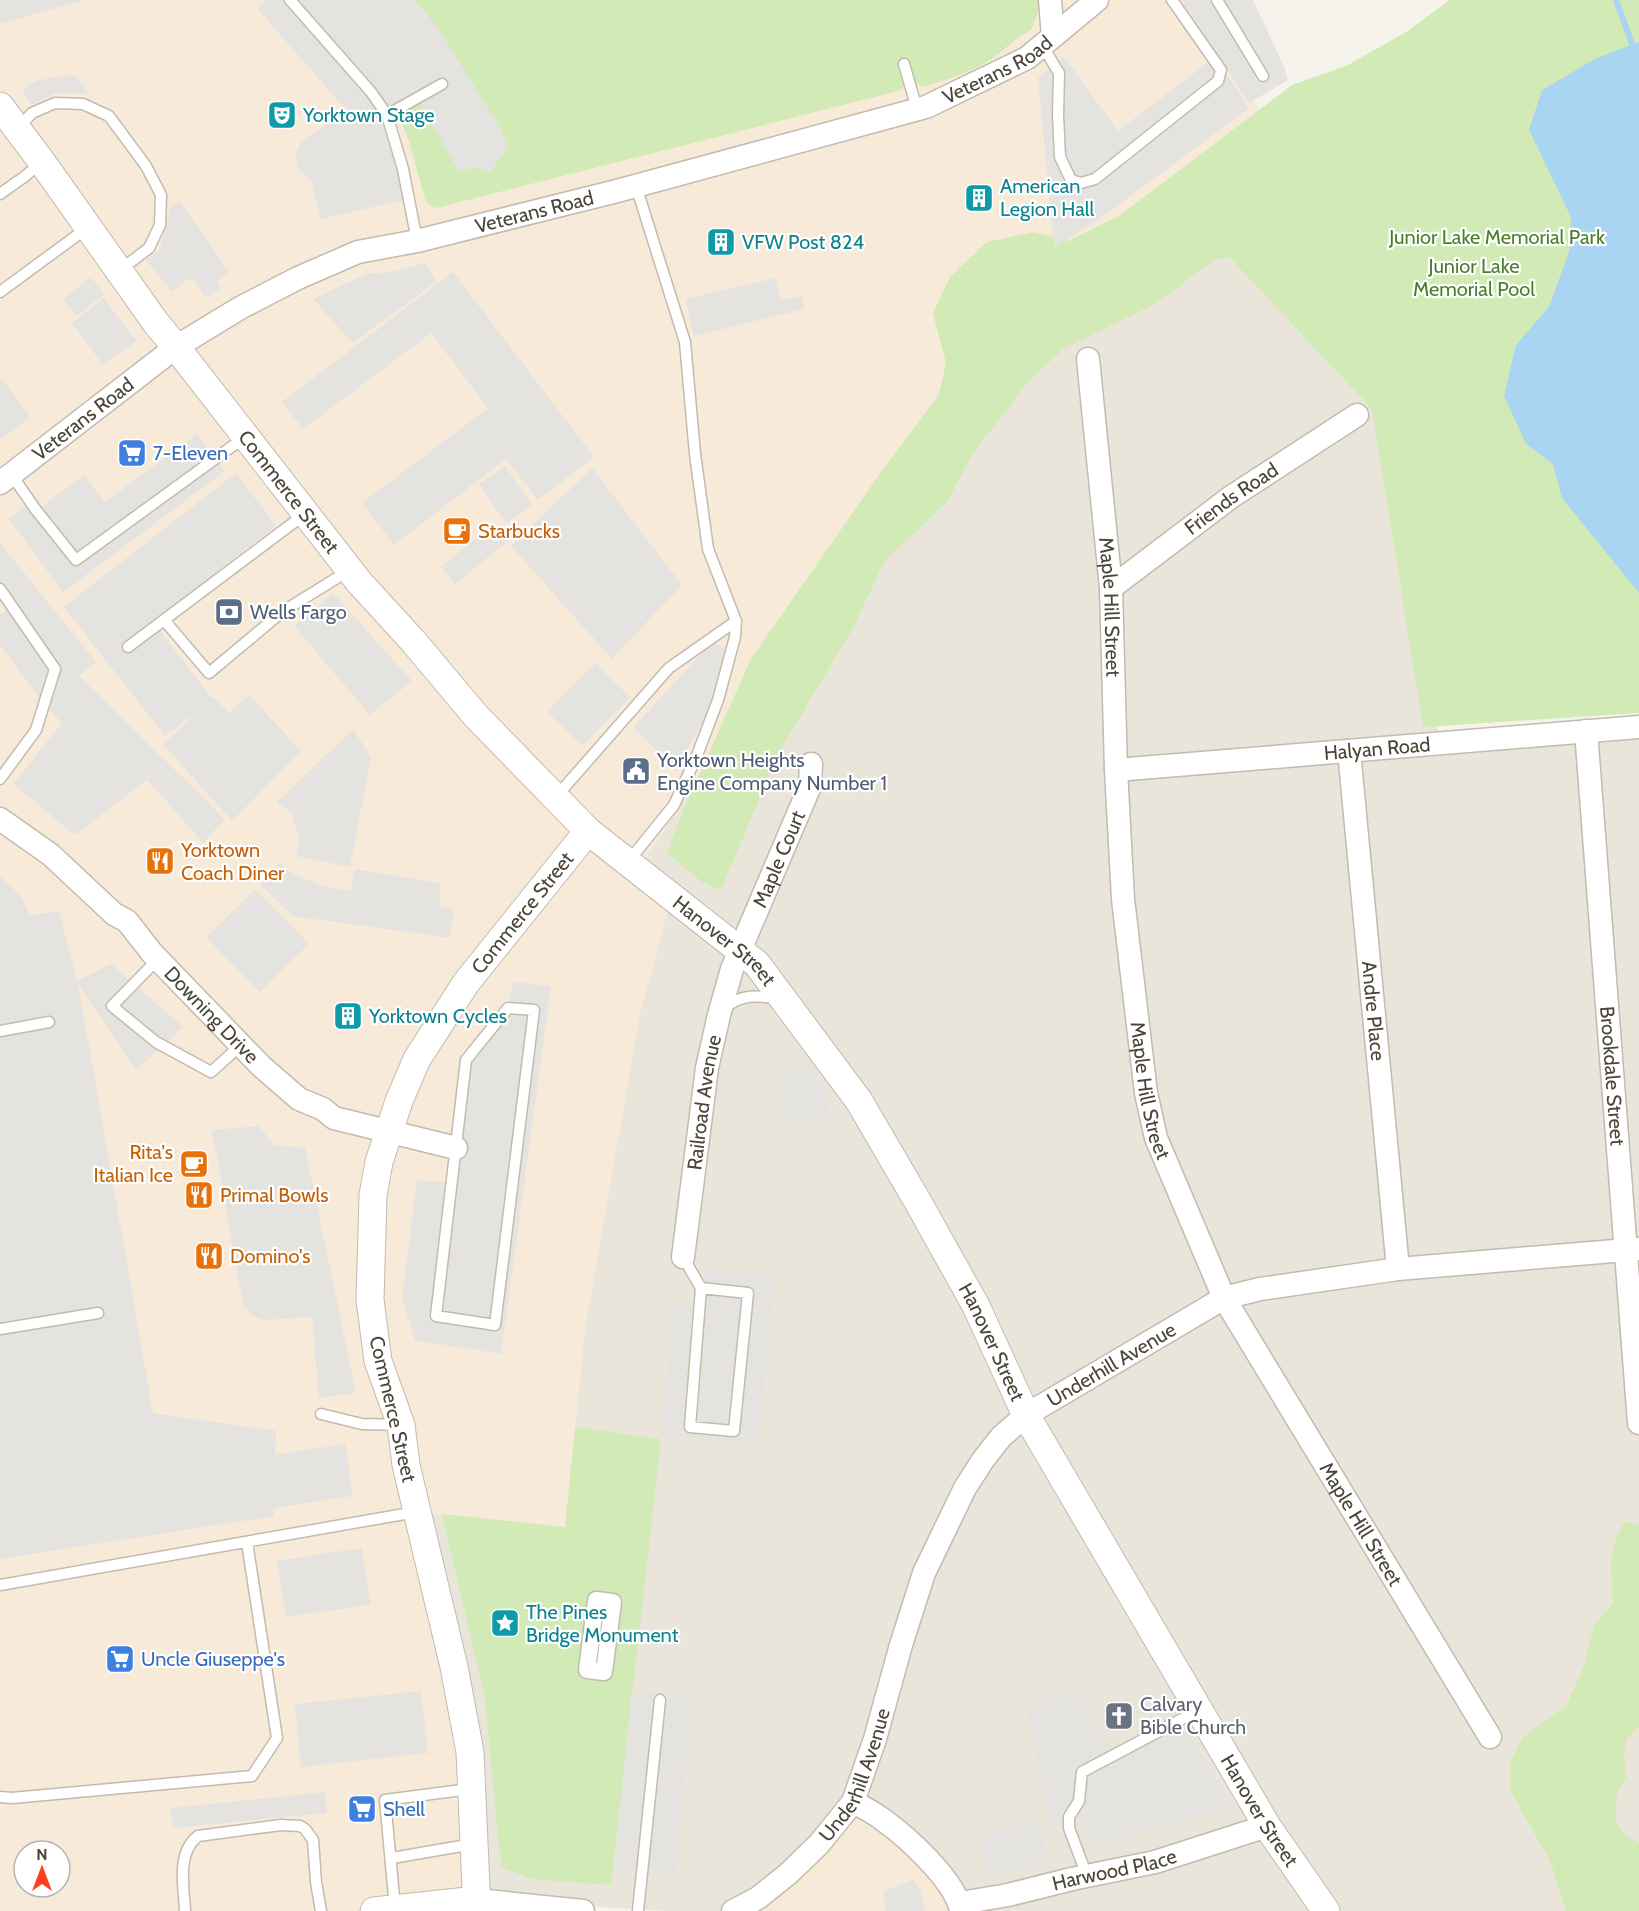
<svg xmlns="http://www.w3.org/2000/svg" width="1639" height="1911" font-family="Cabin,sans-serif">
<rect width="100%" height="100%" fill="#f6f3ec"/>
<path fill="#eae5da" d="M 1243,203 L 1408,387 L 1439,743 L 1639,727 L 1639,1911 L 667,1911 L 477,1900 L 417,1512 L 565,1527 L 585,1327 L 640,1013 L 672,896 L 637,869 L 755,695 L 987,362 Z"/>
<path fill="#f7ead8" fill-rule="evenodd" d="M 0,0 L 1192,0 L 1295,167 L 1074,294 L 755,695 L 638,869 L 672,896 L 640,1013 L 585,1327 L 565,1527 L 418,1512 L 463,1716 L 476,1911 L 0,1911 ZM 24,1851 L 60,1851 L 60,1887 L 24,1887 Z
M 853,1802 L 880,1818 L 961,1911 L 733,1911 Z"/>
<path fill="#d2eab5" d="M 355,0 L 1043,0 L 1031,30 C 1018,36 1006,49 993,58 C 972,72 946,80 922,87 L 917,83 L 902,88 L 902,90 L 436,208 L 432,207 L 426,202 L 409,141 Z
M 1450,0 L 1639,0 L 1639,713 L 1423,727 L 1372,409 L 1229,257 L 1216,259 L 1153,305 L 1063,349 L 1029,381 L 973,453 L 947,502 L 884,562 L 852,630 L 778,754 L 721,890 L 702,882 L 667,853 L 683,811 L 751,659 L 881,472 L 939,394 L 946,363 L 933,313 L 950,277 L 987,242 L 1034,232 L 1068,241 L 1119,216 L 1292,85 L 1348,65 L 1406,32 Z
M 575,1427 L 661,1439 L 611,1885 L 531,1879 L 502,1867 L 498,1839 L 485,1699 L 442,1514 L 565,1527 Z
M 1625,1522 L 1639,1525 L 1639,1726 L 1626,1740 L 1624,1755 L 1626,1777 L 1617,1792 L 1615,1818 L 1625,1836 L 1639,1842 L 1639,1911 L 1566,1911 L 1551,1863 L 1510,1790 L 1510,1763 L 1523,1737 L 1566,1706 L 1583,1668 L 1594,1626 L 1613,1603 C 1611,1573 1607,1547 1625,1522 Z"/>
<path fill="#e5e3e0" d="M 0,0 L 85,0 L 0,24 Z
M 265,0 L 415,0 L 435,24 L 495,119 L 509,146 L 490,173 L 476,167 L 459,172 L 417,98 L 387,115 L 409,199 L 321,219 L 312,183 L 298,168 L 296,153 L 300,143 L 346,110 L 257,8 Z
M 1181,0 L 1253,0 L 1285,69 L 1288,80 L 1249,103 Z
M 1064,57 L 1118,131 L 1215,57 L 1249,108 L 1090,226 L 1054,246 L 1038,78 Z
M 66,75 L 77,77 L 89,93 L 54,94 L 32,105 L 22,90 L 36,81 Z
M 180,201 L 229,272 L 217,281 L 221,288 L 206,298 L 195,281 L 188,279 L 172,292 L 146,260 L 160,249 L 171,207 Z
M 425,263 L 436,282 L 352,343 L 313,299 L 366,274 L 390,272 Z
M 453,272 L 594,457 L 538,500 L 506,459 L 394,545 L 362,503 L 488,408 L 431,333 L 303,429 L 282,402 Z
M 91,277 L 104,294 L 77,316 L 63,299 Z
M 776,278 L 781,300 L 801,296 L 804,309 L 694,336 L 685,299 Z
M 104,298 L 136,341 L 103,365 L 72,323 Z
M 2,378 L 30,417 L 0,440 L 0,379 Z
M 197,434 L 225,471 L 63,592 L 9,519 L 31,502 L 37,510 L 84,475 L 105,502 Z
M 505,466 L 532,505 L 506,523 L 479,484 Z
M 592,468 L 682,585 L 612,659 L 511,546 Z
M 236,473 L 276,526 L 153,622 L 212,698 L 214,697 L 229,713 L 249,695 L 301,751 L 232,821 L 163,744 L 201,709 L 165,736 L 64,607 Z
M 495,523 L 509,540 L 455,584 L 441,567 Z
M 0,543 L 96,662 L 79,676 L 225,819 L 203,843 L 158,791 L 147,780 L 75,835 L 13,784 L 62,723 L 44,704 L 0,645 L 0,615 L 11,606 L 0,589 Z
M 333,593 L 412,681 L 370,715 L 294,626 Z
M 713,641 L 727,651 L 717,685 L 702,724 L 676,769 L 633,728 Z
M 595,663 L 630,697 L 582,746 L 547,712 Z
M 353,729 L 371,757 L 350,867 L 297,856 L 299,838 L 291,812 L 276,803 Z
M 280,863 L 293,874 L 323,886 L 350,891 L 355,869 L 441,883 L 439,906 L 454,910 L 449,938 L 293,916 L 261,885 Z
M 0,876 L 20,895 L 30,915 L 59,911 L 77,981 L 111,964 L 183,1027 L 136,1070 L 78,983 L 153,1413 L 276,1431 L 275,1455 L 345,1444 L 353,1496 L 273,1508 L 274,1516 L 0,1559 Z
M 256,889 L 309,944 L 260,992 L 206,937 Z
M 513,982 L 551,986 L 501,1354 L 415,1340 L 402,1299 L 417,1180 L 451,1183 L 466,1060 L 508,1008 Z
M 787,1065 L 809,1065 L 829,1103 L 827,1119 L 783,1119 Z
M 259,1126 L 274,1145 L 305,1148 L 356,1393 L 319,1398 L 312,1317 L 264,1320 L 252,1316 L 243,1304 L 212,1130 Z
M 706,1269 L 775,1276 L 758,1444 L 661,1434 L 675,1301 L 703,1304 Z
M 362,1548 L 371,1605 L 286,1617 L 277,1561 Z
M 421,1691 L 428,1753 L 301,1767 L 295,1704 Z
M 1079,1691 L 1086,1714 L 1103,1742 L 1107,1745 L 1116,1747 L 1177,1711 L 1232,1806 L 1090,1846 L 1078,1813 L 1050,1822 L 1026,1705 Z
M 631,1692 L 691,1697 L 676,1874 L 615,1869 Z
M 325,1792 L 327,1813 L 173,1828 L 171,1808 Z
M 1039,1823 L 1048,1864 L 985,1876 L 980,1835 Z
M 913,1880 L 921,1890 L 925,1911 L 886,1911 L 883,1893 L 887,1890 Z"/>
<path fill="#a9d4f2" d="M 1639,42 L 1639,593 L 1562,498 L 1553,464 L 1526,444 L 1504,396 L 1516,345 L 1549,307 L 1569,252 L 1571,217 L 1529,130 L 1542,90 L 1595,59 Z"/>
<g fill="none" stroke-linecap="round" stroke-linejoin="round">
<path stroke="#a9d4f2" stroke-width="6" d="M 1616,0 L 1632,44"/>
<g stroke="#c2bbae" stroke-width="13">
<path id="service" d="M 290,0 L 371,92 L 387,115 L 403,169 L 417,241
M 1217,0 L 1263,76
M 1042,45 L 1059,73 L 1058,115 L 1060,157 L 1071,180 L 1081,183 L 1095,179 L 1218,81 L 1221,70 L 1172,0
M 904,64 L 917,109
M 387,115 L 442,84
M 17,129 L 32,113 L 55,103 L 83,104 L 109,116 L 146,166 L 161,195 L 160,225 L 149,248 L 120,270
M 0,194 L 24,177 L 42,162
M 0,292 L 87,228
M 11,474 L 36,510 L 76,560 L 245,437
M 0,589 L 55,669 L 36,730 L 0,779
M 164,620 L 209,673 L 282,612 L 348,571
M 128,647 L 305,514
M 555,798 L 669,668 L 736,621 L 708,549 L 695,454 L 685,342 L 636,186
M 628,862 L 674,805 L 696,758 L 718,700 L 735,637 L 736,621
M 158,959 L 112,1006 L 156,1042 L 211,1072 L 241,1045
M 508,1008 L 534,1010 L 495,1325 L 436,1316 L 466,1060 Z
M 725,1008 C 740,994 759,995 778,999
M 0,1031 L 49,1022
M 683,1257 L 701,1288 L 690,1427 L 734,1431 L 748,1293 L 701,1288
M 0,1329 L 98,1313
M 321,1414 L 362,1424 L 401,1425
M 0,1585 L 416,1512
M 0,1797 L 12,1798 L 252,1776 L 277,1738 L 247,1542
M 392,1858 L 473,1844
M 1087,1876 L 1069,1828 L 1069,1817 L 1079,1801 L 1082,1772 L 1199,1710
M 395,1908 L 385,1800 L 470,1789
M 185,1911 C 184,1887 176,1853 198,1836 L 281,1825 L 300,1826 L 305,1829 L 313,1840 L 316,1882 L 321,1911
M 638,1911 L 660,1700"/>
</g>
<g stroke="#c2bbae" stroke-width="19">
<path id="pedestrian" d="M 596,1600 L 613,1602 L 604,1672 L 587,1670 Z"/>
</g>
<g stroke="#c2bbae" stroke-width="25">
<g id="minor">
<path d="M 1050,0 L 1053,36"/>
<path id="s1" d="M 1088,359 L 1111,588 L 1116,770 L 1123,899 L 1146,1093 L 1156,1138 L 1224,1298 L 1490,1737"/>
<path id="s2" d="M 0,483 L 176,347 L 240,308 L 298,278 L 358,252 L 417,241 L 617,191 L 926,107 L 1027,58 L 1097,0"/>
<path id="s3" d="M 1111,588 L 1231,497 L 1357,415"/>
<path id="s4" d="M 1586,731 L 1639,1423"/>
<path id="s5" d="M 1349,751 L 1398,1269"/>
<path id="s6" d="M 1116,770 L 1639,727"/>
<path id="s7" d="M 0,819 L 51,855 L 114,914 L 127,921 L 152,953 L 261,1066 L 299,1099 L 323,1109 L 334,1118 L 456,1148"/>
<path id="s8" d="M 683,1257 L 707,1068 L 719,1015 L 732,969 L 810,786 L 811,764"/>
<path d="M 853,1802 C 863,1807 873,1812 882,1819 C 906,1836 956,1881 961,1911"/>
<path d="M 477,1900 L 583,1911"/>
<path id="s9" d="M 960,1903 L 1008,1895 L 1072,1879 L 1155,1862 L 1267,1826"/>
<path id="s10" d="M 733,1911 L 758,1898 L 788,1874 L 819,1844 L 853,1802 L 875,1739 L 901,1645 L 924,1573 L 965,1488 L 983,1460 L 1001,1437 L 1026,1415 L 1224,1298 L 1260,1289 L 1398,1269 L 1639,1249"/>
</g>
</g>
<g stroke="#c2bbae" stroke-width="29">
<g id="tertiary">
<path id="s11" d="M 0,106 L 42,162 L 156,323 L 176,347 L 359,582 L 413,641 L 476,716 L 588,831 L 757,964 L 859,1101 L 918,1202 L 976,1306 L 1026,1415 L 1267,1826 L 1326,1911"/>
<path d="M 374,1911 L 477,1900"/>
<path id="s12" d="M 477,1911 L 470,1752 L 454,1667 L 406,1465 L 401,1425 L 378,1361 L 370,1300 L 373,1195 L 379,1162 L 399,1101 L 417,1059 L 466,983 L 588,831"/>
</g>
</g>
<use href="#service" stroke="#fff" stroke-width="10"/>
<use href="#pedestrian" stroke="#fff" stroke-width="16"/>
<use href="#minor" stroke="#fff" stroke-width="22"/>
<use href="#tertiary" stroke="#fff" stroke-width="27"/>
</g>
<defs>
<g id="theatre-square" transform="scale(1.5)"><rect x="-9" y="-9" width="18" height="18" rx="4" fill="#0f9aa8" stroke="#fff"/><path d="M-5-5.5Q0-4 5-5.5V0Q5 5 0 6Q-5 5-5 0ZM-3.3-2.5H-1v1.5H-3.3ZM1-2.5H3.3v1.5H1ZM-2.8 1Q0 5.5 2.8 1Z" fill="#fff"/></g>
<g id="building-square" transform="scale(1.5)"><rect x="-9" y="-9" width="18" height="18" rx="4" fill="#0f9aa8" stroke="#fff"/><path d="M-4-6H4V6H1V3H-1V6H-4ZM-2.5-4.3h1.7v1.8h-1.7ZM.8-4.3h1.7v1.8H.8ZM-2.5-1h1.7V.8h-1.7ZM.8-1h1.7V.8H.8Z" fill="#fff"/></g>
<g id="supermarket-square" transform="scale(1.5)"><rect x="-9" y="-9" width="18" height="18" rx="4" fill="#3f7fe0" stroke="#fff"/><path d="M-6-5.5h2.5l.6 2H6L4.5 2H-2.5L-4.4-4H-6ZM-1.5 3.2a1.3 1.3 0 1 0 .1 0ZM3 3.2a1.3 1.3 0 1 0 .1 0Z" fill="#fff"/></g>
<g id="cafe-square" transform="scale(1.5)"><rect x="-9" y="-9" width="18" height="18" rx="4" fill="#e8710a" stroke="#fff"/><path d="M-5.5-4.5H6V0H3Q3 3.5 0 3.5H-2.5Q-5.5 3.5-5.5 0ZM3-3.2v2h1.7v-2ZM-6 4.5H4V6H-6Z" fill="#fff"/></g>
<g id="bank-square" transform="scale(1.5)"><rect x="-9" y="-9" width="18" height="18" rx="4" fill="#5c6f8a" stroke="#fff"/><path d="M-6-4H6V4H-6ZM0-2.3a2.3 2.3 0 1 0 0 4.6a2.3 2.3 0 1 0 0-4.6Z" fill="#fff"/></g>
<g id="civic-square" transform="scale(1.5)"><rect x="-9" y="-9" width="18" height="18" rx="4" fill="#5c6f8a" stroke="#fff"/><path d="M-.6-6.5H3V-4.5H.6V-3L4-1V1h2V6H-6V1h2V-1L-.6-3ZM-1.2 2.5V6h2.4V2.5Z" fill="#fff"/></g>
<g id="restaurant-square" transform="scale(1.5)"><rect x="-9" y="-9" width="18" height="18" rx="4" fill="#e8710a" stroke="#fff"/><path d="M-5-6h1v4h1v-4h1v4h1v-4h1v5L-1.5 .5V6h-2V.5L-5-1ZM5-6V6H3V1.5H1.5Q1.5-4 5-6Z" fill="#fff"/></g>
<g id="sight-square" transform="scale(1.5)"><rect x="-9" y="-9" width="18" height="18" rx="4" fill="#0f9aa8" stroke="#fff"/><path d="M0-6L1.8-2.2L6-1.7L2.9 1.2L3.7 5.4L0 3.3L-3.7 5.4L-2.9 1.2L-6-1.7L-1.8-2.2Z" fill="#fff"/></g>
<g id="church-square" transform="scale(1.5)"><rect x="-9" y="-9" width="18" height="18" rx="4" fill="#6b7280" stroke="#fff"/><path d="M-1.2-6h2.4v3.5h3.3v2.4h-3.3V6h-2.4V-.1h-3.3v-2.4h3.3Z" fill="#fff"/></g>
</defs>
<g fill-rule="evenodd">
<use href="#theatre-square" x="282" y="115"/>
<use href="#building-square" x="979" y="198"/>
<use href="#building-square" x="721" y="242"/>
<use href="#supermarket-square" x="132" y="453"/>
<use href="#cafe-square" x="457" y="531"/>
<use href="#bank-square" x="229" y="612"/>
<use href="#civic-square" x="636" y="771"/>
<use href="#restaurant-square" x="160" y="861"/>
<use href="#building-square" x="348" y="1016"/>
<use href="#cafe-square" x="194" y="1164"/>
<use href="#restaurant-square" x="199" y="1195"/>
<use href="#restaurant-square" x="209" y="1256"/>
<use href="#sight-square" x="505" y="1623"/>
<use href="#supermarket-square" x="120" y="1659"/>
<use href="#church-square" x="1119" y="1716"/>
<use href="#supermarket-square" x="362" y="1809"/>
</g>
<g text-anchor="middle" stroke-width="4.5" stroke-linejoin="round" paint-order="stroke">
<g font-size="20" fill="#4b4439" stroke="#fff">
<text dy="7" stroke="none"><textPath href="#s2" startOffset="1095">Veterans Road</textPath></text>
<text dy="7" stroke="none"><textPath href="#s2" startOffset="609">Veterans Road</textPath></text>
<text dy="7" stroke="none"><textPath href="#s2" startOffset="105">Veterans Road</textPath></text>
<text dy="7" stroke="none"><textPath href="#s11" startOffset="482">Commerce Street</textPath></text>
<text dy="7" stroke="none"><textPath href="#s3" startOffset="150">Friends Road</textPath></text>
<text dy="7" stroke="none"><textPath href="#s1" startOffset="249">Maple Hill Street</textPath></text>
<text dy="7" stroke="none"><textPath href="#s6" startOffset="262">Halyan Road</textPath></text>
<text dy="7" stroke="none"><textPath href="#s8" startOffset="412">Maple Court</textPath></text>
<text dy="7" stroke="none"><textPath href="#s12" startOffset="1052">Commerce Street</textPath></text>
<text dy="7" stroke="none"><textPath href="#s11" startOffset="1110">Hanover Street</textPath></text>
<text dy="7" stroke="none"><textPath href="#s5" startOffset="261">Andre Place</textPath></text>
<text dy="7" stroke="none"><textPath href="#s7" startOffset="290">Downing Drive</textPath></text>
<text dy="7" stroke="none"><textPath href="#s4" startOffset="346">Brookdale Street</textPath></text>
<text dy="7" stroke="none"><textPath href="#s1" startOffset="735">Maple Hill Street</textPath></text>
<text dy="7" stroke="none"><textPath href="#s8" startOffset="156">Railroad Avenue</textPath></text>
<text dy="7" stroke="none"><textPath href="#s11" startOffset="1596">Hanover Street</textPath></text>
<text dy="7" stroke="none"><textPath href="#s10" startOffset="693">Underhill Avenue</textPath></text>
<text transform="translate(393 1409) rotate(77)" y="7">Commerce Street</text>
<text dy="7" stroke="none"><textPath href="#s1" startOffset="1221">Maple Hill Street</textPath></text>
<text dy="7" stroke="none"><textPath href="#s10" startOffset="189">Underhill Avenue</textPath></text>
<text dy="7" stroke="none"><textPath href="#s11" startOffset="2136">Hanover Street</textPath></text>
<text dy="7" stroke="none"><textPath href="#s9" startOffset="158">Harwood Place</textPath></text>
</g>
<g font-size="20" fill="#0d838f" stroke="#fff" text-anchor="start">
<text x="303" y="122">Yorktown Stage</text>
<text x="1000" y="193">American<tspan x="1000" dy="23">Legion Hall</tspan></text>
<text x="742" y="249">VFW Post 824</text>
<text x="369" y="1023">Yorktown Cycles</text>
<text x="526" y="1619">The Pines<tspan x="526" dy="23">Bridge Monument</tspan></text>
</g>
<g font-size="20" fill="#4a7f2a" stroke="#fff">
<text x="1497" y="244">Junior Lake Memorial Park</text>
<text x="1474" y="273">Junior Lake<tspan x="1474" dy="23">Memorial Pool</tspan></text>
</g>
<g font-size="20" fill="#366cbe" stroke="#fff" text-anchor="start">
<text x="153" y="460">7-Eleven</text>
<text x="141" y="1666">Uncle Giuseppe's</text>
<text x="383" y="1816">Shell</text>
</g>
<g font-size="20" fill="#c56008" stroke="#fff" text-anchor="start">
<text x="478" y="538">Starbucks</text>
<text x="181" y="857">Yorktown<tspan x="181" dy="23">Coach Diner</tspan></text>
<text x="173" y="1159" text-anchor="end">Rita's<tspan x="173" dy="23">Italian Ice</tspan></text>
<text x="220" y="1202">Primal Bowls</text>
<text x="230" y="1263">Domino's</text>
</g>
<g font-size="20" fill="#4e5e75" stroke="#fff" text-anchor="start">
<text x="250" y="619">Wells Fargo</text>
<text x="657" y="767">Yorktown Heights<tspan x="657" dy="23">Engine Company Number 1</tspan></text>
</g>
<g font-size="20" fill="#5b616d" stroke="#fff" text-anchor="start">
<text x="1140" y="1711">Calvary<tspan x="1140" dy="23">Bible Church</tspan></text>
</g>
</g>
<g transform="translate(42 1869)"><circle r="28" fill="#ffffff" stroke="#b7b4b0" stroke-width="1.5"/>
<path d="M0-4.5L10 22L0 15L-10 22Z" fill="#fc3f1d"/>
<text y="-9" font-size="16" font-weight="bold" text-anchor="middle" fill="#4b4439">N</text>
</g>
</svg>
